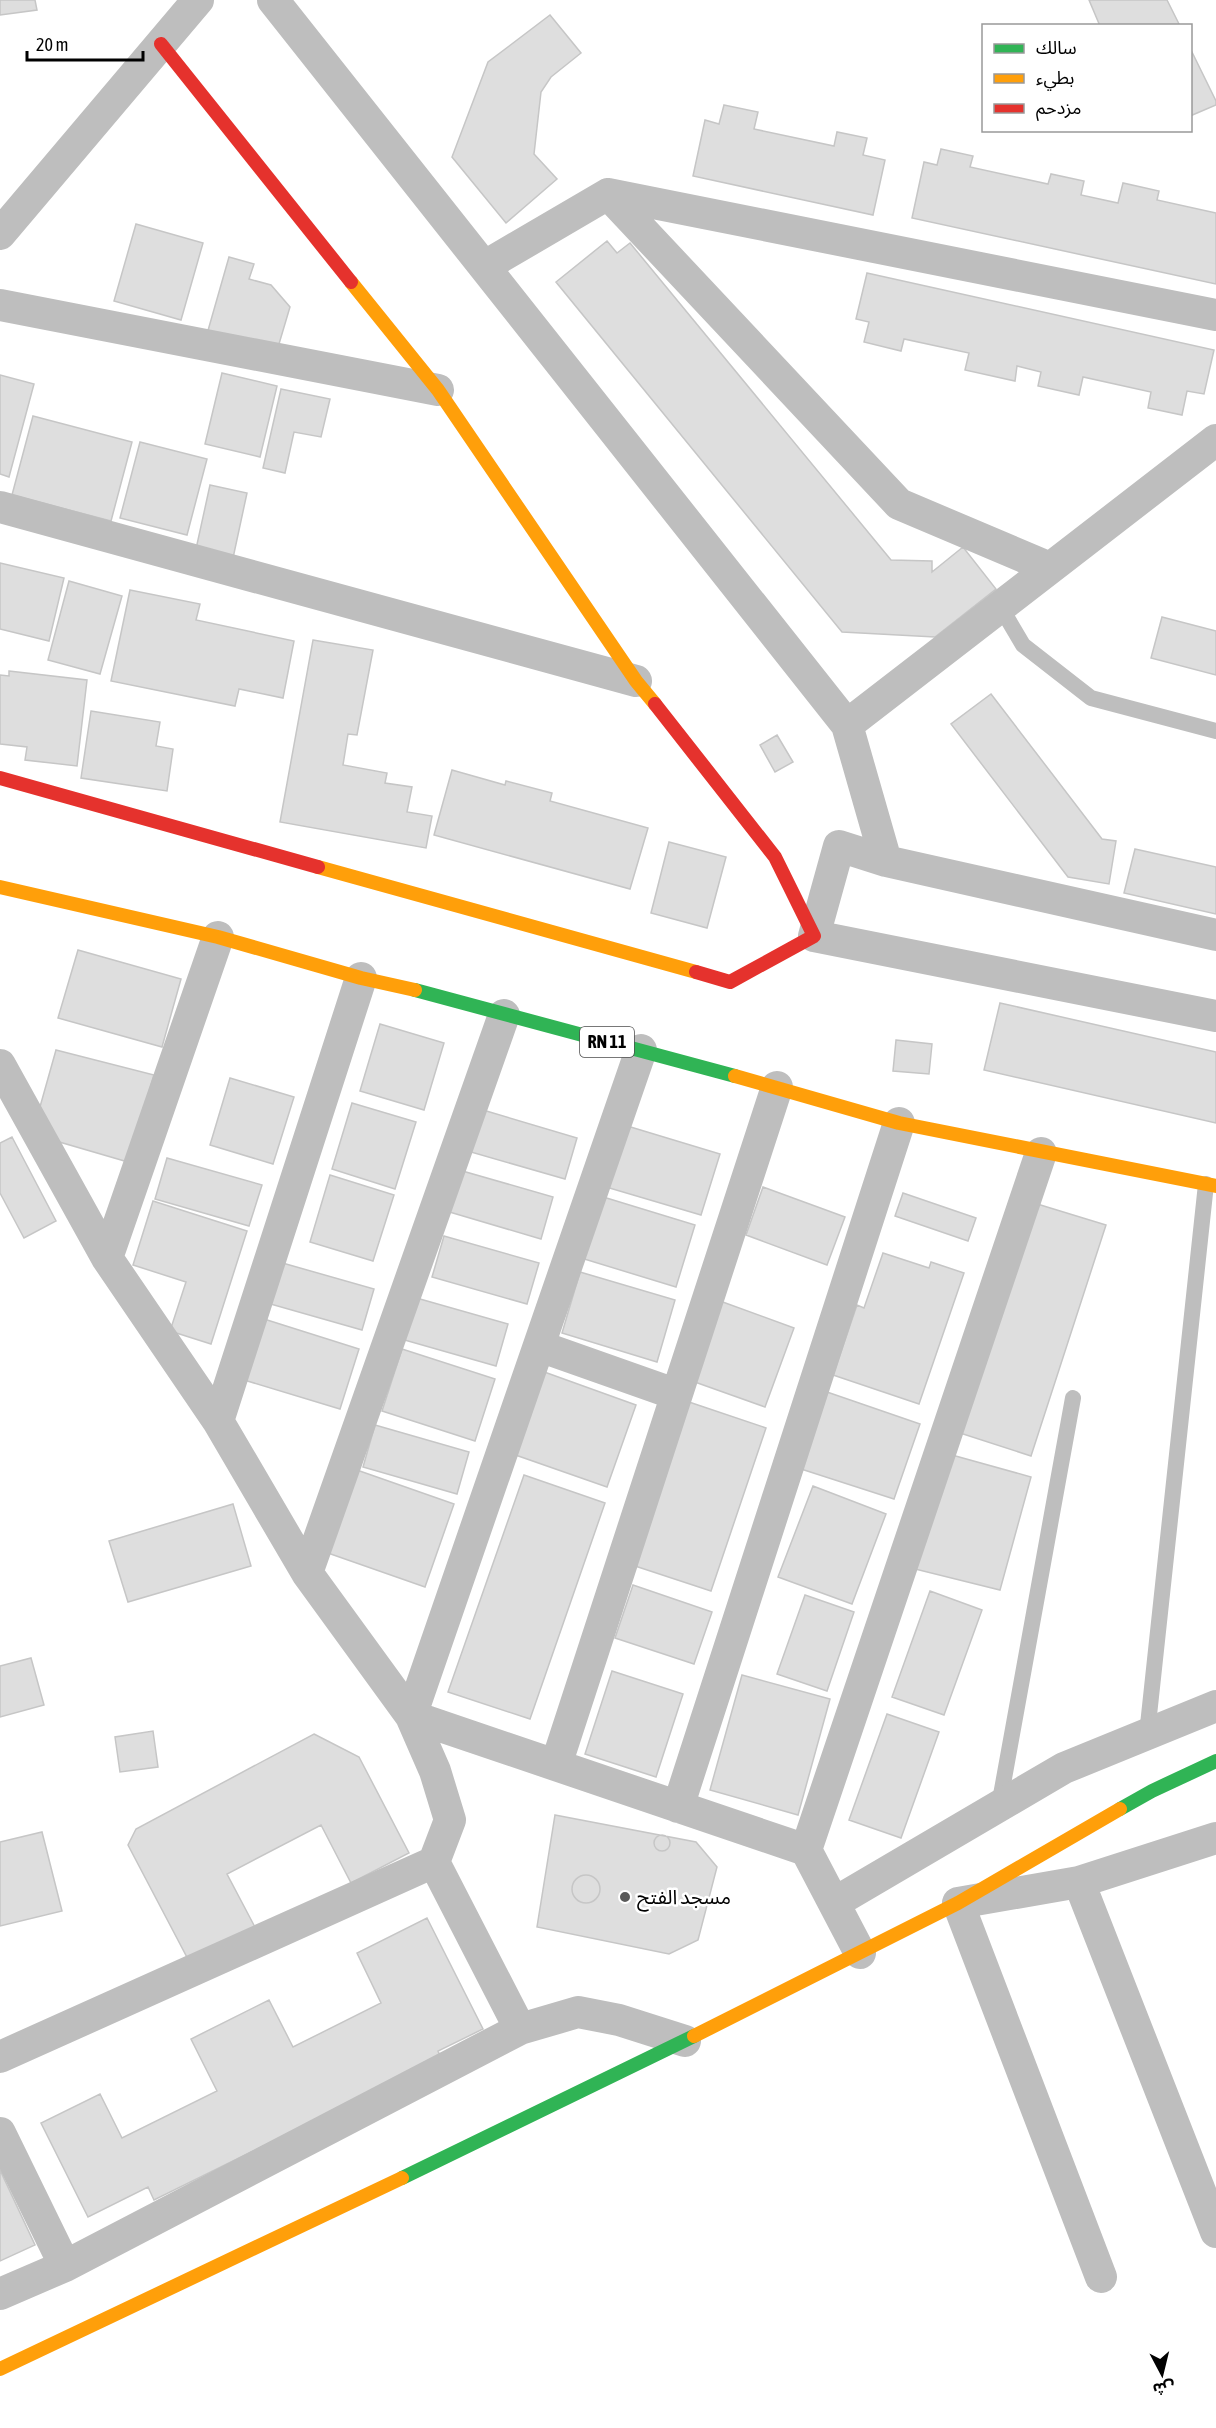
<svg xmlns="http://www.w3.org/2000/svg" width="1216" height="2428" font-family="'Asap Condensed','Noto Sans Arabic',sans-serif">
<rect width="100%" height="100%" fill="#fff"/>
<path fill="#dedede" stroke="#c6c6c6" stroke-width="1.5" d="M 0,0 L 35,0 L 37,10 L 0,15 Z
M 1089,0 L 1167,0 L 1180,26 L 1100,26 Z
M 550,15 L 581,53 L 551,77 L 541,92 L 534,154 L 557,179 L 506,223 L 452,157 L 488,62 Z
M 1190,48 L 1216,101 L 1216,105 L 1190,116 Z
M 724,105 L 758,112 L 754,129 L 834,146 L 837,132 L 867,138 L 863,155 L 885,160 L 873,215 L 693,176 L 705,120 L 719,124 Z
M 941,149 L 973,156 L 970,167 L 1048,184 L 1051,174 L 1084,181 L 1081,195 L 1118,203 L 1123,183 L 1159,191 L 1157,200 L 1216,213 L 1216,284 L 912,218 L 924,162 L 937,165 Z
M 136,224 L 203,243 L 181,320 L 114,301 Z
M 607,241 L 617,253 L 630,243 L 891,560 L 932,561 L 932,572 L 963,547 L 996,589 L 935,637 L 842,632 L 556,282 Z
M 229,257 L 254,264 L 249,279 L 271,285 L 290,307 L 276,354 L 207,334 Z
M 867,273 L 1214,350 L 1204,394 L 1187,391 L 1182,415 L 1148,408 L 1151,392 L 1083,377 L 1079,395 L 1038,386 L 1041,372 L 1017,366 L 1015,381 L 965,370 L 969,353 L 904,339 L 901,351 L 864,342 L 869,322 L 856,319 Z
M 222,373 L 277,386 L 260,457 L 205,444 Z
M 0,375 L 34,384 L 9,477 L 0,474 Z
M 281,389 L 330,399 L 321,437 L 294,432 L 285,473 L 263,468 Z
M 33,416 L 132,442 L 111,521 L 12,495 Z
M 140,442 L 207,459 L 187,535 L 120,518 Z
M 210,485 L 247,493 L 233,558 L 196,549 Z
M 0,563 L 64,578 L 49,641 L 0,629 Z
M 69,581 L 122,596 L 100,674 L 48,660 Z
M 130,590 L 200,604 L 196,620 L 294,641 L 283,698 L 239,689 L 235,706 L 111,681 Z
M 1162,617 L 1216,631 L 1216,675 L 1151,658 Z
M 313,640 L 373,650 L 357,735 L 348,734 L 343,765 L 387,773 L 385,783 L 412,787 L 407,812 L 432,816 L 426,848 L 280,822 Z
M 9,671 L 87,680 L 77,766 L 25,760 L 27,747 L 0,744 L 0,675 L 9,676 Z
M 991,694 L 1102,839 L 1116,841 L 1109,884 L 1068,877 L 951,724 Z
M 91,711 L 160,722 L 156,746 L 173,749 L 167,791 L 81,778 Z
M 777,735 L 793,762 L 775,772 L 760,745 Z
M 452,770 L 505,785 L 506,781 L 552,793 L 550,801 L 648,828 L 630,889 L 434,835 Z
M 669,842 L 726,857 L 707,928 L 651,913 Z
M 1135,849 L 1216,867 L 1216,914 L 1124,893 Z
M 78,950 L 181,979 L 162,1047 L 58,1018 Z
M 1000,1003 L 1216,1052 L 1216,1123 L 984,1070 Z
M 380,1024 L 444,1043 L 424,1110 L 360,1091 Z
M 896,1040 L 932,1044 L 929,1074 L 893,1071 Z
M 56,1050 L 154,1075 L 128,1162 L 56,1141 L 36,1121 Z
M 230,1078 L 294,1097 L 273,1164 L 210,1145 Z
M 352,1103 L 416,1122 L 395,1189 L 332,1169 Z
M 483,1110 L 577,1138 L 565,1179 L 471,1152 Z
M 624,1125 L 720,1154 L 701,1215 L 606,1187 Z
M 12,1137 L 56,1221 L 24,1238 L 0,1193 L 0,1143 Z
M 167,1158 L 262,1185 L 249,1226 L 155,1199 Z
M 459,1170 L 553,1197 L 541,1239 L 446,1211 Z
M 330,1175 L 394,1195 L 373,1261 L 310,1242 Z
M 763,1187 L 845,1217 L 827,1265 L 746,1235 Z
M 903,1193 L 976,1218 L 968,1241 L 895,1216 Z
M 600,1196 L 695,1225 L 676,1287 L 581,1258 Z
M 153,1201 L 247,1231 L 211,1344 L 170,1331 L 186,1282 L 133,1265 Z
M 1034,1203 L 1106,1225 L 1031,1456 L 960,1433 Z
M 444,1236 L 539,1263 L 527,1304 L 432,1277 Z
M 883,1253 L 929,1268 L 931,1262 L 964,1273 L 919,1404 L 833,1375 L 857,1305 L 864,1308 Z
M 279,1262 L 374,1289 L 362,1330 L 267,1303 Z
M 580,1272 L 675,1300 L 657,1362 L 562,1333 Z
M 413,1297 L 508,1324 L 496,1366 L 401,1339 Z
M 720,1301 L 794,1328 L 765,1407 L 692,1381 Z
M 264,1319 L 359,1349 L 340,1409 L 244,1380 Z
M 402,1349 L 495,1379 L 475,1441 L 382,1411 Z
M 536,1369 L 636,1405 L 607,1487 L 507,1452 Z
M 827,1392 L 920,1424 L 894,1499 L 801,1469 Z
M 689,1402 L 766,1428 L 711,1591 L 635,1566 Z
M 375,1425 L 469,1452 L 457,1494 L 363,1467 Z
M 952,1455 L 1031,1477 L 1000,1590 L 915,1569 Z
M 354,1469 L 454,1504 L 425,1587 L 325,1552 Z
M 524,1475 L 605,1503 L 530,1719 L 448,1692 Z
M 813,1486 L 886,1514 L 852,1604 L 778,1577 Z
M 233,1504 L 251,1566 L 128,1602 L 109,1541 Z
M 633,1585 L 712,1612 L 694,1664 L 615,1638 Z
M 930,1591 L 982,1610 L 944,1715 L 892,1697 Z
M 805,1595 L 854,1612 L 827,1691 L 777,1674 Z
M 31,1658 L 44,1705 L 0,1717 L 0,1666 Z
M 612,1671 L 683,1694 L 656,1777 L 585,1754 Z
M 742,1675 L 830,1699 L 798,1815 L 710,1790 Z
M 887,1714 L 939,1732 L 901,1838 L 849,1820 Z
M 153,1731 L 158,1767 L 120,1772 L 115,1737 Z
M 314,1734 L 359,1757 L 409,1853 L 351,1883 L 321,1825 L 227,1874 L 256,1929 L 190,1963 L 128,1845 L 136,1829 Z
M 555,1815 L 696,1842 L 717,1867 L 698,1940 L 669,1954 L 537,1927 Z
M 42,1832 L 62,1911 L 0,1926 L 0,1842 Z
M654 1843a8 8 0 1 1 16 0a8 8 0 1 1-16 0Z
M572 1889a14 14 0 1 1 28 0a14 14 0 1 1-28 0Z
M 427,1918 L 483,2029 L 438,2051 L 441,2058 L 154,2200 L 148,2187 L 88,2217 L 41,2123 L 100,2094 L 122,2138 L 217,2091 L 191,2039 L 269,2000 L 293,2047 L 381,2003 L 357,1953 Z
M 0,2170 L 35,2245 L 0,2261 Z"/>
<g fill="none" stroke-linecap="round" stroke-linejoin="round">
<path stroke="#bebebe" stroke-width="16" d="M 1000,606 L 1023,645 L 1091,698 L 1216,731
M 1147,1734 L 1206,1184
M 999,1806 L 1073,1398"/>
<path stroke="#bebebe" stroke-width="32" d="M 273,0 L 847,725 L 886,861
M 608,194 L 899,504 L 1050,568
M 0,234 L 198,0
M 485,266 L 608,194 L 1216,315
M 0,305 L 438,390
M 0,507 L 636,681
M 847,725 L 1216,440
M 1216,935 L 886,861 L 839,846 L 814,936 L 1216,1016
M 641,1050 L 411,1716 L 806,1850 L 860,1953
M 0,1065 L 107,1258 L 218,1421 L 307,1573 L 411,1716 L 435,1771 L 450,1820 L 434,1862 L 520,2029
M 107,1258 L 218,937
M 539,1346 L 675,1394
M 218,1421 L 361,978
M 307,1573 L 504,1015
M 556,1765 L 777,1087
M 678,1807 L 899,1123
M 806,1850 L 1041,1153
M 1079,1882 L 1216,2232
M 834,1903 L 1064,1768 L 1216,1706
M 0,2057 L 434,1862
M 0,2133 L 65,2266
M 1101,2277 L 958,1903 L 1079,1882 L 1216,1838
M 0,2294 L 65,2266 L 520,2029 L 578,2012 L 619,2020 L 685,2041"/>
<path stroke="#30b455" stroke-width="14" d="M 415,990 L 735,1076
M 1120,1809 L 1152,1791 L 1216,1761
M 402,2178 L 694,2036"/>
<path stroke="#ff9f0a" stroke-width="14" d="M 351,282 L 438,390 L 636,681 L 655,704
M 318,867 L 696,972
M 0,887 L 218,937 L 361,978 L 415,990
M 735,1076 L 899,1123 L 1216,1186
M 694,2036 L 958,1903 L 1120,1809
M 0,2369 L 402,2178"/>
<path stroke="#e5322d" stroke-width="14" d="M 161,44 L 351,282
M 655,704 L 775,857 L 814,936 L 730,982 L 696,972
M 0,778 L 318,867"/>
</g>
<circle fill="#595959" stroke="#fff" stroke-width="2" cx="625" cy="1897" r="6"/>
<g text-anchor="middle" stroke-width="5" stroke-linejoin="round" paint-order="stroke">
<rect fill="#fff" stroke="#4c4c4c" stroke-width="1.5" x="580" y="1027" width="54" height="30" rx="4.5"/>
<g font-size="18" font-weight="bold" fill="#000">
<text x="607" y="1048">RN 11</text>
</g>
<g font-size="20" fill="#000" stroke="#fff" text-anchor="start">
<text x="637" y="1904">مسجد الفتح</text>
</g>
</g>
<rect x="982" y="24" width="210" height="108" fill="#ffffff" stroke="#999999" stroke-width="1.5"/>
<rect x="994" y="44" width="30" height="9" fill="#30b455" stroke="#999999" stroke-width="1.5"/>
<text x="1036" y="54" font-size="18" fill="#000000">سالك</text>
<rect x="994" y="74" width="30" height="9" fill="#ff9f0a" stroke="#999999" stroke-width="1.5"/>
<text x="1036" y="84" font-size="18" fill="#000000">بطيء</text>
<rect x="994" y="104" width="30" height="9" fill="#e5322d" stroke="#999999" stroke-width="1.5"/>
<text x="1036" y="114" font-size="18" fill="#000000">مزدحم</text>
<g transform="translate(1162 2374) rotate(173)" stroke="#ffffff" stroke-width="4.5" paint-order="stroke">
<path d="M0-4.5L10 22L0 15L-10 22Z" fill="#000000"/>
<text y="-9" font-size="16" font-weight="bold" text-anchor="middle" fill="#000000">ش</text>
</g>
<path d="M27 51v9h116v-9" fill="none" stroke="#000000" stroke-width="3"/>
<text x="36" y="51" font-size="18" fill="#000000" stroke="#ffffff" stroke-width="4.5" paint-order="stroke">20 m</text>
</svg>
